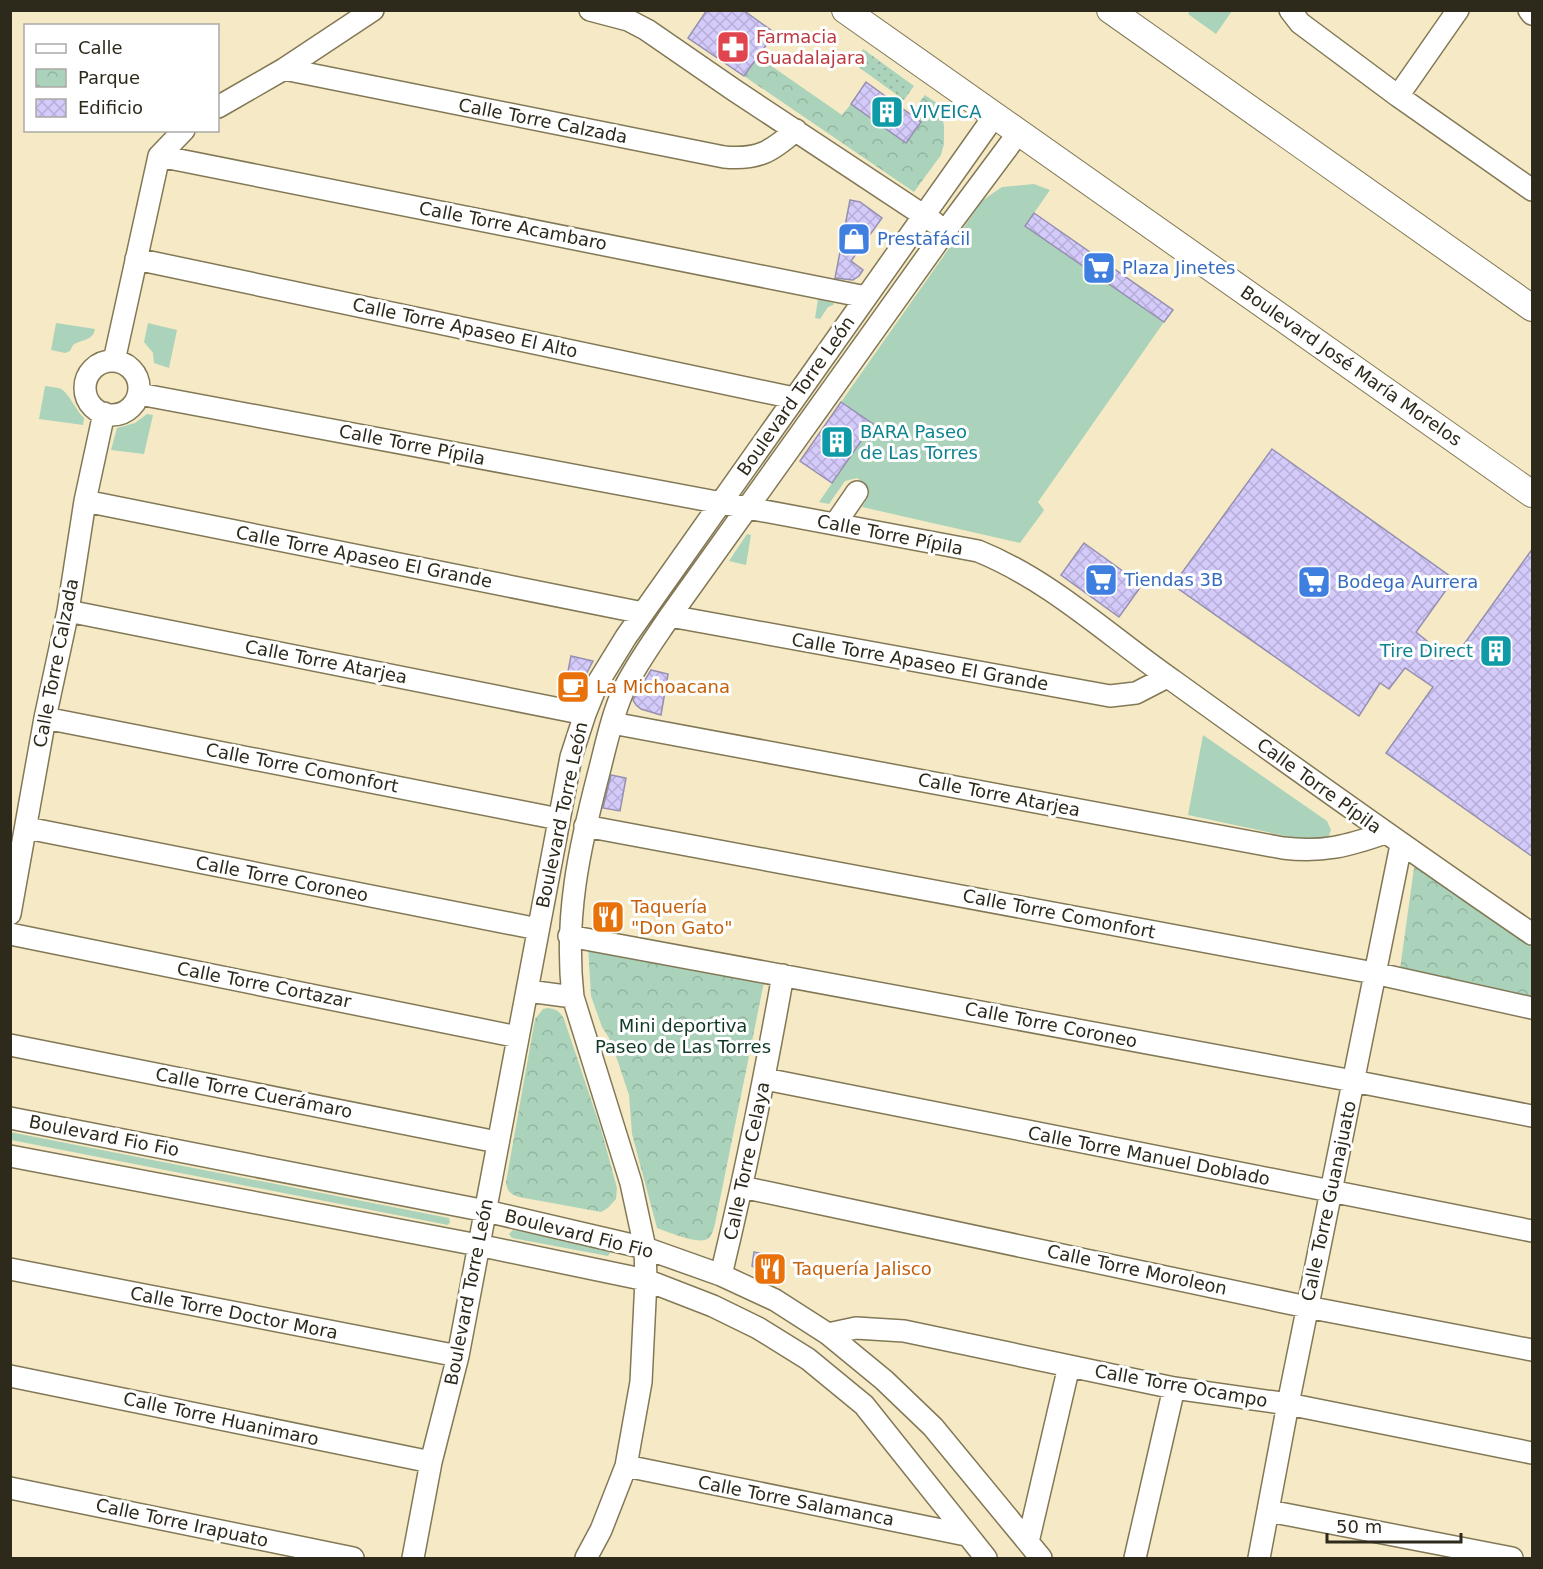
<svg xmlns="http://www.w3.org/2000/svg" width="1543" height="1569" font-family="'DejaVu Sans',sans-serif">
<defs>
<pattern id="park-crowns" width="20" height="18" patternUnits="userSpaceOnUse" patternTransform="scale(1.5)"><rect width="20" height="18" fill="#abd3bb"/><path d="M2 6a3 3 0 1 1 6 0M12 15a3 3 0 1 1 6 0" fill="none" stroke="#93b5a0"/></pattern>
<pattern id="garden-dots" width="8" height="8" patternUnits="userSpaceOnUse" patternTransform="scale(1.5)"><rect width="8" height="8" fill="#abd3bb"/><path d="M2 2h.1M6 6h.1" fill="none" stroke="#93b5a0" stroke-width="1.8" stroke-linecap="round"/></pattern>
<pattern id="building-cross-hatch" width="8" height="8" patternUnits="userSpaceOnUse" patternTransform="scale(1.5)"><rect width="8" height="8" fill="#d4cbfb"/><path d="M0 0l8 8M0 8l8-8" fill="none" stroke="#b6aed7"/></pattern>
</defs>
<rect width="100%" height="100%" fill="#f5eac5"/>
<path fill="#abd3bb" d="M 1190,11 L 1190,10 L 1232,11 L 1216,34 L 1188,14 Z
M 1034,184 L 1050,190 L 1025,226 L 1164,322 L 1038,502 L 1044,510 L 1042,513 L 1020,543 L 862,507 L 869,495 L 867,486 L 857,478 L 845,481 L 829,504 L 819,502 L 873,424 L 841,402 L 983,200 L 1002,187 Z
M 818,299 L 834,303 L 833,305 L 828,307 L 820,319 L 815,318 Z
M 56,323 L 95,329 C 93,341 82,339 73,345 L 70,351 L 65,353 L 51,350 Z
M 148,323 L 177,330 L 169,368 L 154,363 L 153,353 L 144,342 Z
M 45,386 C 50,387 57,387 61,389 C 69,393 76,411 84,418 L 83,425 L 39,419 Z
M 147,414 L 153,415 L 144,454 L 111,450 L 117,428 L 135,423 Z
M 747,534 L 751,535 L 746,565 L 729,561 Z
M 1203,735 L 1327,821 L 1331,830 L 1328,838 L 1318,843 L 1188,815 Z
M 10,1132 L 449,1218 L 450,1222 L 448,1225 L 11,1140 Z
M 513,1230 L 609,1249 L 610,1253 L 608,1256 L 512,1238 L 509,1234 Z"/>
<path fill="url(#park-crowns)" d="M 757,56 L 842,115 L 851,104 L 906,143 L 921,122 L 910,114 L 925,95 L 938,104 L 941,111 L 944,126 L 944,144 L 941,155 L 914,192 L 744,76 Z
M 1415,861 L 1532,944 L 1532,996 L 1400,969 Z
M 588,946 L 764,982 L 715,1224 C 714,1228 712,1235 709,1238 C 701,1246 668,1232 657,1228 L 632,1134 L 629,1095 L 616,1056 L 609,1038 L 602,1027 L 591,996 Z
M 548,1008 C 556,1009 560,1011 564,1019 L 601,1129 L 617,1188 L 616,1199 L 608,1208 L 601,1212 L 519,1197 C 510,1194 507,1191 506,1182 L 535,1019 L 543,1009 Z"/>
<path fill="url(#garden-dots)" d="M 863,49 L 914,86 L 904,100 L 853,63 Z"/>
<path fill="url(#building-cross-hatch)" stroke="#958fb0" stroke-width="1.5" d="M 707,10 L 743,10 L 775,33 L 744,76 L 688,38 Z
M 866,82 L 921,122 L 906,143 L 851,104 Z
M 850,200 L 860,202 L 882,218 L 851,261 L 863,270 L 859,276 L 853,280 L 835,278 Z
M 1034,213 L 1173,310 L 1164,322 L 1025,226 Z
M 841,402 L 873,424 L 832,483 L 800,461 Z
M 1272,449 L 1454,579 L 1416,632 L 1452,661 L 1533,548 L 1533,857 L 1386,753 L 1433,687 L 1405,668 L 1389,689 L 1380,683 L 1359,716 L 1173,585 Z
M 1084,543 L 1142,585 L 1119,617 L 1061,575 Z
M 571,656 L 593,661 L 573,699 L 563,697 Z
M 651,670 L 668,674 L 661,715 L 641,709 L 636,705 L 633,700 Z
M 611,775 L 626,778 L 620,811 L 603,808 Z
M 596,907 L 623,912 L 620,928 L 593,922 Z
M 754,1252 L 784,1259 L 780,1280 L 752,1266 Z"/>
<g fill="none" stroke-linecap="round" stroke-linejoin="round">
<g stroke="#827856" stroke-width="24">
<path id="minor" d="M 590,10 L 628,20 L 647,30 L 734,90 L 935,223
M 1290,10 L 1300,23 L 1398,96 L 1532,190
M 1529,10 L 1532,14
M 284,69 L 724,157 C 758,160 771,152 796,130
M 1398,96 L 1458,10
M 218,107 L 284,69 L 373,10
M 159,156 L 866,297
M 136,259 L 794,398
M 114,361 L 159,156 L 184,130
M85 388a27 27 0 1 1 54 0a27 27 0 1 1-54 0Z
M 139,394 L 978,551 C 1052,581 1110,637 1175,682 C 1293,767 1412,852 1532,934
M 85,501 L 643,613
M 835,524 L 857,492
M 68,611 L 585,714
M 670,616 L 1110,696 L 1136,693 L 1167,677
M 45,718 L 559,819
M 612,723 L 1283,848 C 1322,853 1348,846 1385,833
M 585,826 L 1374,973 L 1532,1008
M 27,828 L 538,929
M 10,914 L 45,718 L 68,611 L 85,501 L 104,413
M 10,934 L 518,1037
M 569,936 L 1353,1081 L 1532,1116
M 528,991 L 573,997
M 10,1045 L 497,1142
M 765,1079 L 1532,1231
M 10,1118 L 486,1211 L 645,1248 L 721,1275 L 775,1300 L 828,1334 L 884,1380 L 933,1427 L 1041,1558
M 10,1156 L 478,1245 L 646,1280 L 713,1306 L 758,1328 L 808,1359 L 864,1405 L 986,1558
M 742,1187 L 1307,1307 L 1532,1350
M 10,1269 L 458,1356
M 721,1275 C 745,1176 765,1076 783,975
M 828,1334 L 856,1328 L 904,1331 L 1174,1388 L 1288,1404 L 1532,1453
M 10,1376 L 431,1462
M 626,1466 L 966,1535
M 10,1488 L 353,1558
M 1269,1511 L 1512,1558
M 1028,1542 L 1069,1366
M 413,1558 L 431,1462 L 458,1356 L 571,757 L 585,714 L 597,684 L 626,637 L 995,115
M 586,1558 L 601,1530 L 626,1466 L 641,1382 L 646,1280 L 645,1248 L 631,1183 L 573,997 C 564,917 579,849 599,772 C 606,745 612,715 624,689 C 637,663 654,640 670,616 L 946,230 L 1019,132
M 1135,1558 L 1174,1388
M 1259,1558 L 1288,1404 L 1401,845"/>
</g>
<g stroke="#827856" stroke-width="28">
<path id="major" d="M 845,10 L 1532,494
M 1110,10 L 1532,308"/>
</g>
<use href="#minor" stroke="#fff" stroke-width="21"/>
<use href="#major" stroke="#fff" stroke-width="26"/>
</g>
<defs>
<g id="pharmacy-square" transform="scale(1.725)"><rect x="-9" y="-9" width="18" height="18" rx="4" fill="#e0444e" stroke="#fff"/><path d="M-2-6h4v4h4v4h-4v4h-4v-4h-4v-4h4Z" fill="#fff"/></g>
<g id="building-square" transform="scale(1.725)"><rect x="-9" y="-9" width="18" height="18" rx="4" fill="#0f9aa8" stroke="#fff"/><path d="M-4-6H4V6H1V3H-1V6H-4ZM-2.5-4.3h1.7v1.8h-1.7ZM.8-4.3h1.7v1.8H.8ZM-2.5-1h1.7V.8h-1.7ZM.8-1h1.7V.8H.8Z" fill="#fff"/></g>
<g id="shop-square" transform="scale(1.725)"><rect x="-9" y="-9" width="18" height="18" rx="4" fill="#3f7fe0" stroke="#fff"/><path d="M-5-2.5h2.3a2.7 3.5 0 0 1 5.4 0H5L5.5 6h-11ZM-1.5-2.5h3a1.5 2.3 0 0 0-3 0Z" fill="#fff"/></g>
<g id="supermarket-square" transform="scale(1.725)"><rect x="-9" y="-9" width="18" height="18" rx="4" fill="#3f7fe0" stroke="#fff"/><path d="M-6-5.5h2.5l.6 2H6L4.5 2H-2.5L-4.4-4H-6ZM-1.5 3.2a1.3 1.3 0 1 0 .1 0ZM3 3.2a1.3 1.3 0 1 0 .1 0Z" fill="#fff"/></g>
<g id="cafe-square" transform="scale(1.725)"><rect x="-9" y="-9" width="18" height="18" rx="4" fill="#e8710a" stroke="#fff"/><path d="M-5.5-4.5H6V0H3Q3 3.5 0 3.5H-2.5Q-5.5 3.5-5.5 0ZM3-3.2v2h1.7v-2ZM-6 4.5H4V6H-6Z" fill="#fff"/></g>
<g id="restaurant-square" transform="scale(1.725)"><rect x="-9" y="-9" width="18" height="18" rx="4" fill="#e8710a" stroke="#fff"/><path d="M-5-6h1v4h1v-4h1v4h1v-4h1v5L-1.5 .5V6h-2V.5L-5-1ZM5-6V6H3V1.5H1.5Q1.5-4 5-6Z" fill="#fff"/></g>
</defs>
<g fill-rule="evenodd">
<use href="#pharmacy-square" x="733" y="47"/>
<use href="#building-square" x="887" y="112"/>
<use href="#shop-square" x="854" y="239"/>
<use href="#supermarket-square" x="1099" y="268"/>
<use href="#building-square" x="837" y="442"/>
<use href="#supermarket-square" x="1101" y="580"/>
<use href="#supermarket-square" x="1314" y="582"/>
<use href="#building-square" x="1496" y="651"/>
<use href="#cafe-square" x="573" y="687"/>
<use href="#restaurant-square" x="608" y="917"/>
<use href="#restaurant-square" x="770" y="1269"/>
</g>
<g text-anchor="middle" stroke-width="6" stroke-linejoin="round" paint-order="stroke">
<g font-size="18" fill="#be3a42" stroke="#fff" text-anchor="start">
<text x="756" y="43">Farmacia<tspan x="756" dy="21">Guadalajara</tspan></text>
</g>
<g font-size="18" fill="#0d838f" stroke="#fff" text-anchor="start">
<text x="910" y="118">VIVEICA</text>
<text x="860" y="438">BARA Paseo<tspan x="860" dy="21">de Las Torres</tspan></text>
<text x="1473" y="657" text-anchor="end">Tire Direct</text>
</g>
<g font-size="18" fill="#2d291b" stroke="#fff">
<text transform="translate(543 121) rotate(11)" y="6">Calle Torre Calzada</text>
<text transform="translate(513 226) rotate(11)" y="6">Calle Torre Acambaro</text>
<text transform="translate(465 328) rotate(12)" y="6">Calle Torre Apaseo El Alto</text>
<text transform="translate(1351 366) rotate(35)" y="6">Boulevard José María Morelos</text>
<text transform="translate(796 396) rotate(-55)" y="6">Boulevard Torre León</text>
<text transform="translate(412 445) rotate(11)" y="6">Calle Torre Pípila</text>
<text transform="translate(890 535) rotate(11)" y="6">Calle Torre Pípila</text>
<text transform="translate(364 557) rotate(11)" y="6">Calle Torre Apaseo El Grande</text>
<text transform="translate(326 662) rotate(11)" y="6">Calle Torre Atarjea</text>
<text transform="translate(920 662) rotate(10)" y="6">Calle Torre Apaseo El Grande</text>
<text transform="translate(56 663) rotate(-79)" y="6">Calle Torre Calzada</text>
<text transform="translate(302 768) rotate(11)" y="6">Calle Torre Comonfort</text>
<text transform="translate(1319 786) rotate(36)" y="6">Calle Torre Pípila</text>
<text transform="translate(999 795) rotate(11)" y="6">Calle Torre Atarjea</text>
<text transform="translate(562 815) rotate(-78)" y="6">Boulevard Torre León</text>
<text transform="translate(282 879) rotate(11)" y="6">Calle Torre Coroneo</text>
<text transform="translate(1059 914) rotate(11)" y="6">Calle Torre Comonfort</text>
<text transform="translate(264 985) rotate(11)" y="6">Calle Torre Cortazar</text>
<text transform="translate(1051 1025) rotate(11)" y="6">Calle Torre Coroneo</text>
<text transform="translate(254 1093) rotate(11)" y="6">Calle Torre Cuerámaro</text>
<text transform="translate(104 1136) rotate(11)" y="6">Boulevard Fio Fio</text>
<text transform="translate(1149 1156) rotate(11)" y="6">Calle Torre Manuel Doblado</text>
<text transform="translate(747 1161) rotate(-78)" y="6">Calle Torre Celaya</text>
<text transform="translate(1329 1201) rotate(-78)" y="6">Calle Torre Guanajuato</text>
<text transform="translate(579 1234) rotate(14)" y="6">Boulevard Fio Fio</text>
<text transform="translate(1137 1270) rotate(12)" y="6">Calle Torre Moroleon</text>
<text transform="translate(469 1292) rotate(-79)" y="6">Boulevard Torre León</text>
<text transform="translate(234 1313) rotate(11)" y="6">Calle Torre Doctor Mora</text>
<text transform="translate(1181 1386) rotate(10)" y="6">Calle Torre Ocampo</text>
<text transform="translate(221 1419) rotate(12)" y="6">Calle Torre Huanimaro</text>
<text transform="translate(796 1501) rotate(11)" y="6">Calle Torre Salamanca</text>
<text transform="translate(182 1523) rotate(12)" y="6">Calle Torre Irapuato</text>
</g>
<g font-size="18" fill="#366cbe" stroke="#fff" text-anchor="start">
<text x="877" y="245">Prestafácil</text>
<text x="1122" y="274">Plaza Jinetes</text>
<text x="1124" y="586">Tiendas 3B</text>
<text x="1337" y="588">Bodega Aurrera</text>
</g>
<g font-size="18" fill="#c56008" stroke="#fff" text-anchor="start">
<text x="596" y="693">La Michoacana</text>
<text x="631" y="913">Taquería<tspan x="631" dy="21">"Don Gato"</tspan></text>
<text x="793" y="1275">Taquería Jalisco</text>
</g>
<g font-size="18" fill="#0e3824" stroke="#fff">
<text x="683" y="1032">Mini deportiva<tspan x="683" dy="21">Paseo de Las Torres</tspan></text>
</g>
</g>
<rect width="1543" height="1569" fill="none" stroke="#2d291b" stroke-width="24"/>
<rect x="24" y="24" width="195" height="108" fill="#ffffff" stroke="#aba9a4" stroke-width="1.5"/>
<rect x="36" y="44" width="30" height="9" fill="#ffffff" stroke="#aba9a4" stroke-width="1.5"/>
<text x="78" y="54" font-size="18" fill="#2d291b">Calle</text>
<rect x="36" y="69" width="30" height="18" fill="url(#park-crowns)" stroke="#aba9a4" stroke-width="1.5"/>
<text x="78" y="84" font-size="18" fill="#2d291b">Parque</text>
<rect x="36" y="99" width="30" height="18" fill="url(#building-cross-hatch)" stroke="#aba9a4" stroke-width="1.5"/>
<text x="78" y="114" font-size="18" fill="#2d291b">Edificio</text>
<path d="M1327 1533v9h134v-9" fill="none" stroke="#2d291b" stroke-width="3"/>
<text x="1336" y="1533" font-size="18" fill="#2d291b" stroke="#ffffff" stroke-width="4.5" paint-order="stroke">50 m</text>
</svg>
